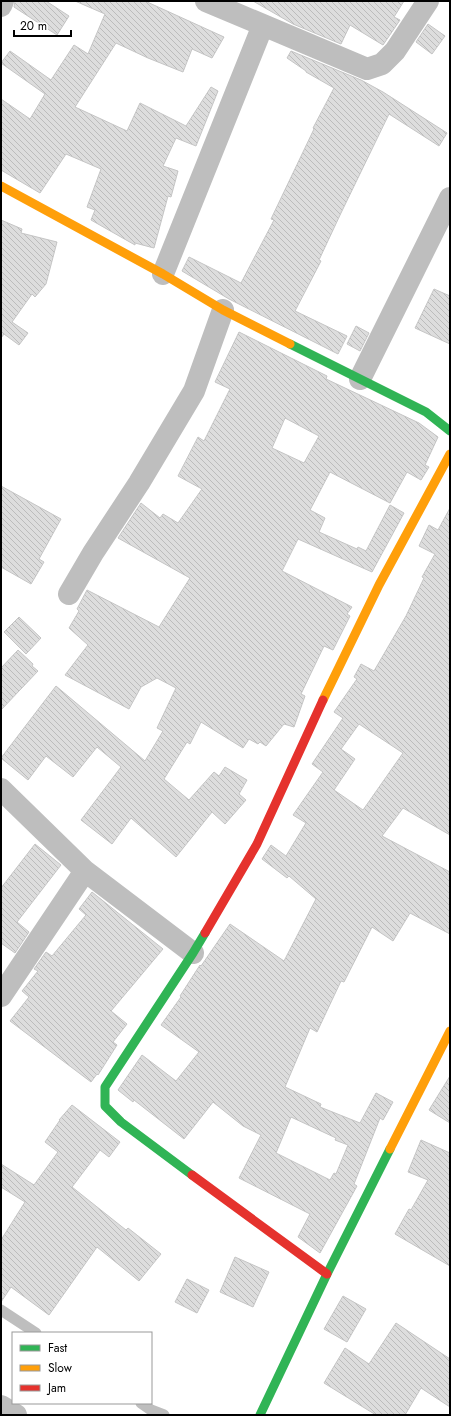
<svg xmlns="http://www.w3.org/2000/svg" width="451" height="1416" font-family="Jost,sans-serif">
<defs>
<pattern id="building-back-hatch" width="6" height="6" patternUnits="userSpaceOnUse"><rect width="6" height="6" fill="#ddd"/><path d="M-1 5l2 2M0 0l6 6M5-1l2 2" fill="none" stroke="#bcbcbc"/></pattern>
</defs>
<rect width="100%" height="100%" fill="#fff"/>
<path fill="url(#building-back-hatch)" stroke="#c5c5c5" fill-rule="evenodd" d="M 15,1 L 46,1 L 69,16 L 57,35 L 14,7 Z
M 75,1 L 145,1 L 224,37 L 212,58 L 192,49 L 183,72 L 148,58 L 116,43 L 75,107 L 127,131 L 140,103 L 186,126 L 211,87 L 218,91 L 196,146 L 176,138 L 163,166 L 178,171 L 171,197 L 168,196 L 154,248 L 135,243 L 135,245 L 91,220 L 95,210 L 87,207 L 101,169 L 66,154 L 40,193 L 1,170 L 1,99 L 30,119 L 45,94 L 1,63 L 10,51 L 51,80 L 74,45 L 88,54 L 105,14 Z
M 253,1 L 404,1 L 394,17 L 400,20 L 383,45 L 350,25 L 341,44 L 293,24 Z
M 428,24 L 445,36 L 432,54 L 416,42 Z
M 291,51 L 361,80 L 383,92 L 447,133 L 439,146 L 389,114 L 341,213 L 319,260 L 321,261 L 295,311 L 347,336 L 338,354 L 229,299 L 182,271 L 189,257 L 241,283 L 274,220 L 271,219 L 314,129 L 313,128 L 334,88 L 306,72 L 306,71 L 287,58 Z
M 1,220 L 22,229 L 21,233 L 57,242 L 46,284 L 35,297 L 32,294 L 12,322 L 28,333 L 19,345 L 4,334 L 1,338 Z
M 434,289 L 450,296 L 450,344 L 415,328 Z
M 356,326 L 369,333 L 360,351 L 347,344 Z
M 239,332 L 327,376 L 326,379 L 419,423 L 438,437 L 425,465 L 429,467 L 421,480 L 407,472 L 390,503 L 330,472 L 310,510 L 325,518 L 319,532 L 357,549 L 358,547 L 366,551 L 390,505 L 404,513 L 372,572 L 298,539 L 282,571 L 352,607 L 347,614 L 350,616 L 333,650 L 324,646 L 301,694 L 305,696 L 294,727 L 284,724 L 266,746 L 260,742 L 258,744 L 249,739 L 243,748 L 201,722 L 190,744 L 187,742 L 164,779 L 189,800 L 214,772 L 219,776 L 225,767 L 247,780 L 239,794 L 246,800 L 225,824 L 212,812 L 176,857 L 131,818 L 112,844 L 81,820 L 121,767 L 97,747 L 73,777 L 46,756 L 28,780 L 1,758 L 56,686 L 145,761 L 163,731 L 157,728 L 176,688 L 157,678 L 141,687 L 129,709 L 65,675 L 88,645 L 69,628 L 79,611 L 77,609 L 87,590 L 159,627 L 190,578 L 118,538 L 141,503 L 160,518 L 163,514 L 178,523 L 202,489 L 178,476 L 198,437 L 204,441 L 230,389 L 215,382 ZM 285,418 L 319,436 L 304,463 L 272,448 Z
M 1,486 L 61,519 L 39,559 L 44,562 L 31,584 L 1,567 Z
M 450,508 L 450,835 L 403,808 L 382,836 L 450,872 L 450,934 L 410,913 L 393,941 L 372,927 L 344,982 L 341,981 L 317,1032 L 310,1028 L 285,1087 L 321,1104 L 320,1107 L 360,1123 L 376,1093 L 393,1102 L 383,1120 L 380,1118 L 354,1184 L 357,1186 L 320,1253 L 298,1237 L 310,1214 L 239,1178 L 261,1135 L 243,1126 L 213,1102 L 184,1139 L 134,1100 L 133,1102 L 118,1090 L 142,1055 L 176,1081 L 199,1052 L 161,1025 L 181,997 L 180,996 L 200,965 L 201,966 L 230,924 L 284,961 L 316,899 L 289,876 L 287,878 L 262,859 L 271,845 L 286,856 L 306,823 L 293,815 L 323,772 L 312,764 L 343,718 L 334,712 L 357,679 L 354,677 L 361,664 L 374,671 L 406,616 L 424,578 L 422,577 L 435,554 L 419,546 L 429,525 L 438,530 ZM 359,724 L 403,753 L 363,810 L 334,790 L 355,759 L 341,749 ZM 291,1117 L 336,1138 L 335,1140 L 348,1145 L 336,1174 L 334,1173 L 330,1180 L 276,1153 Z
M 19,617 L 41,638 L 26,654 L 4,632 Z
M 18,650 L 33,664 L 32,666 L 38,671 L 1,710 L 1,668 Z
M 35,844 L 61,865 L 17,922 L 29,932 L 15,953 L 1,943 L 1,888 Z
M 92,892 L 163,949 L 111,1011 L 127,1024 L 113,1042 L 117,1045 L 98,1075 L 97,1074 L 91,1082 L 10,1021 L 29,997 L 22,991 L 38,971 L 34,969 L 46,952 L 52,956 L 86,915 L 79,909 Z
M 450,1076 L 450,1123 L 429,1110 Z
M 72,1105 L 120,1142 L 109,1157 L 100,1150 L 72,1187 L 126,1230 L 128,1228 L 161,1254 L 139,1281 L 97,1247 L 49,1315 L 11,1287 L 1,1302 L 1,1240 L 25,1202 L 1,1187 L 1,1164 L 34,1185 L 58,1152 L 45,1142 L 60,1120 L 59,1120 Z
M 421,1140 L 450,1153 L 450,1266 L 395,1234 L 409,1209 L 411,1210 L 428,1180 L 408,1172 Z
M 235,1257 L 269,1272 L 253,1307 L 220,1292 Z
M 187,1279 L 209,1290 L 197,1313 L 175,1302 Z
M 343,1296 L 366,1309 L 347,1342 L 324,1329 Z
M 396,1323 L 450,1359 L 450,1407 L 421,1388 L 405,1415 L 376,1415 L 324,1383 L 345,1348 L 369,1364 Z"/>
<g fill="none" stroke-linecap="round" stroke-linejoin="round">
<path stroke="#bebebe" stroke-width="11" d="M 1,1310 L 36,1333
M 141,1403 L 151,1410 L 164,1415"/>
<path stroke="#bebebe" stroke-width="22" d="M 206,1 L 367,69 L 382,64 L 395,51 L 428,1
M 1,6 L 3,1
M 163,274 L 263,25
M 360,379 L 450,198
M 69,594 L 93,553 L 139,483 L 194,391 L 223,310
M 1,789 L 85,871 L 193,953
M 1,996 L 85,871
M 1,1406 L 16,1415"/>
<path stroke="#30b455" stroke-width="9" d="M 290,344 L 426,412 L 450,431
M 192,1175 L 121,1122 L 105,1106 L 105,1087 L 193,953 L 205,933
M 260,1415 L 327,1274 L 390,1149"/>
<path stroke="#ff9f0a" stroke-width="9" d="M 1,186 L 163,274 L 223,310 L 290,344
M 323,700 L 379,585 L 450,454
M 390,1149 L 450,1031"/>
<path stroke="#e5322d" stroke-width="9" d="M 205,933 L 257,844 L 323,700
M 192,1175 L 327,1274"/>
</g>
<rect width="451" height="1416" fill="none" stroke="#000000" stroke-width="4"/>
<rect x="12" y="1332" width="140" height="72" fill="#ffffff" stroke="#999999"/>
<rect x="20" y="1345" width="20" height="6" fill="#30b455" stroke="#999999"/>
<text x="48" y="1352" font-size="12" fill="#000000">Fast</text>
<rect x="20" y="1365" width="20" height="6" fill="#ff9f0a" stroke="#999999"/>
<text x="48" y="1372" font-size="12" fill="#000000">Slow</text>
<rect x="20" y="1385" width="20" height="6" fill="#e5322d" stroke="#999999"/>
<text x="48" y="1392" font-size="12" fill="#000000">Jam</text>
<path d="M14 30v6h57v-6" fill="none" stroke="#000000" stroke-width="2"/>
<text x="20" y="30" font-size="12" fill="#000000" stroke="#ffffff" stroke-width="3" paint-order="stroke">20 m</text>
</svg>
